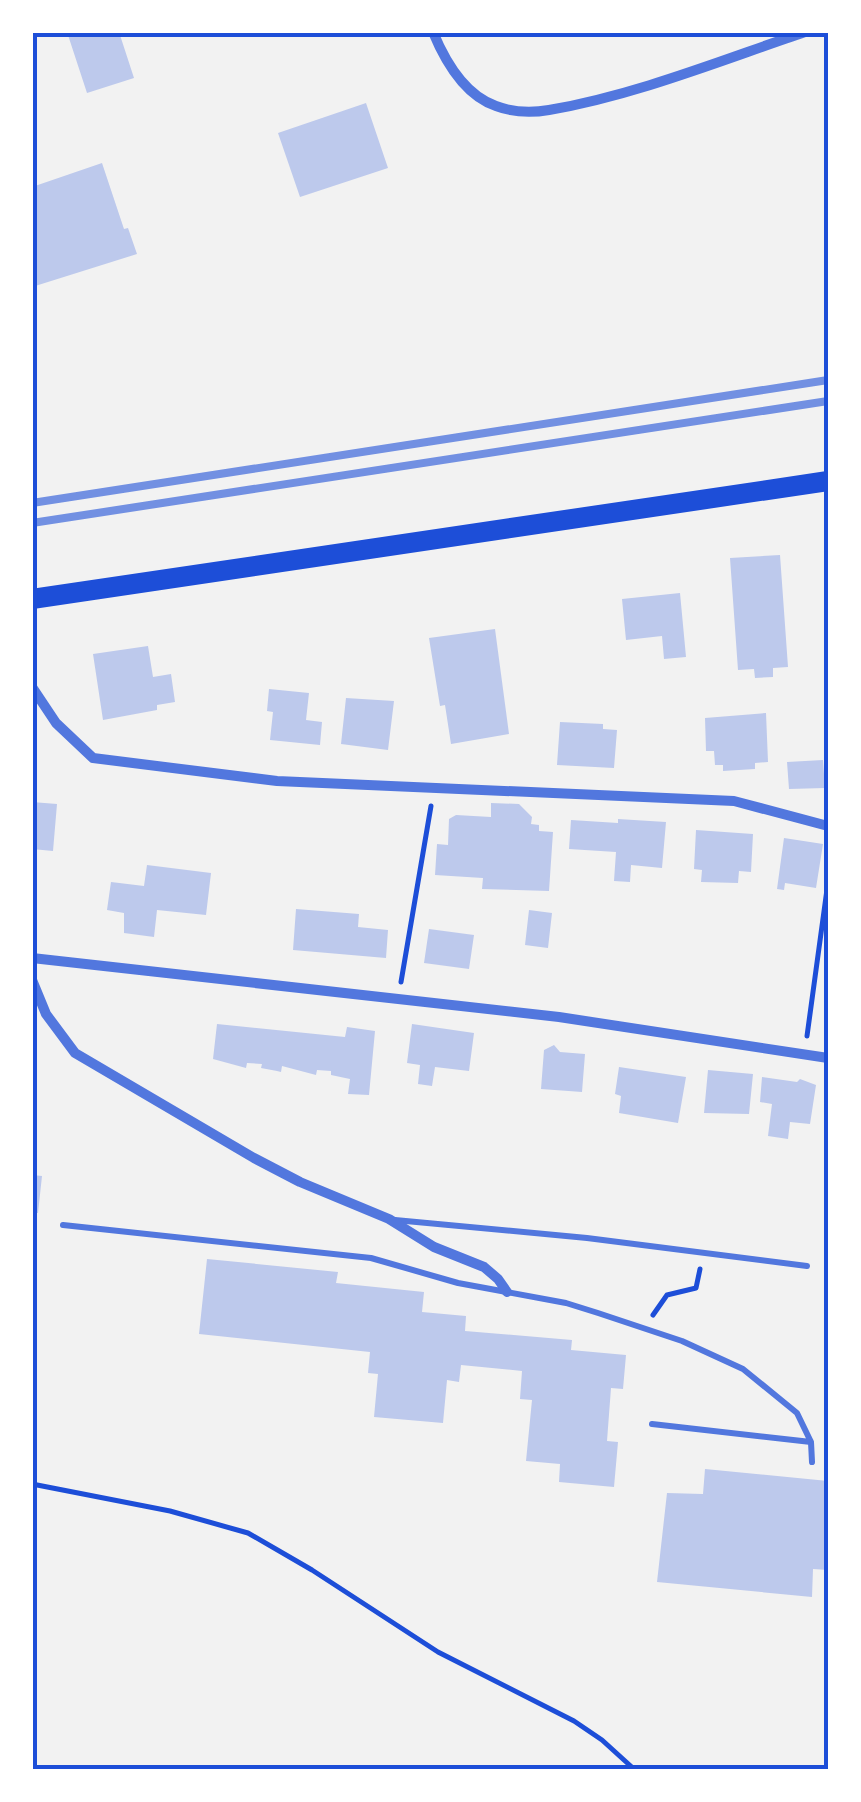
<svg xmlns="http://www.w3.org/2000/svg" width="861" height="1802" font-family="'Asap Condensed',sans-serif">
<rect width="100%" height="100%" fill="#f2f2f2"/>
<path fill="#bdc9ec" d="M 67,32 L 119,32 L 134,78 L 87,93 Z
M 366,103 L 388,168 L 300,197 L 278,133 Z
M 102,163 L 124,229 L 128,228 L 137,254 L 32,287 L 32,187 Z
M 780,555 L 788,667 L 773,668 L 773,677 L 755,678 L 754,669 L 738,670 L 730,558 Z
M 680,593 L 686,657 L 664,659 L 662,636 L 626,640 L 622,599 Z
M 495,629 L 509,734 L 451,744 L 445,705 L 440,706 L 429,638 Z
M 148,646 L 153,677 L 171,674 L 175,702 L 157,705 L 157,710 L 103,720 L 93,654 Z
M 269,689 L 309,693 L 306,720 L 322,722 L 320,745 L 270,740 L 273,712 L 267,711 Z
M 346,698 L 394,701 L 388,750 L 341,744 Z
M 766,713 L 768,762 L 755,763 L 755,769 L 723,771 L 723,765 L 715,765 L 714,751 L 706,751 L 705,718 Z
M 560,722 L 603,724 L 603,729 L 617,730 L 614,768 L 557,765 Z
M 823,760 L 825,788 L 789,789 L 787,762 Z
M 32,802 L 57,804 L 53,851 L 32,849 Z
M 491,803 L 519,804 L 532,817 L 531,824 L 539,825 L 539,831 L 553,832 L 549,891 L 482,889 L 483,878 L 435,875 L 437,844 L 448,845 L 449,819 L 456,815 L 491,817 Z
M 618,819 L 666,822 L 662,868 L 631,865 L 630,882 L 614,881 L 616,852 L 569,849 L 571,820 L 618,823 Z
M 696,830 L 753,834 L 751,872 L 739,871 L 738,883 L 701,882 L 702,870 L 694,869 Z
M 784,838 L 823,844 L 816,888 L 785,883 L 784,890 L 777,889 Z
M 147,865 L 211,873 L 206,915 L 157,910 L 154,937 L 124,933 L 124,913 L 107,910 L 111,882 L 144,886 Z
M 296,909 L 359,914 L 358,927 L 388,930 L 386,958 L 293,950 Z
M 529,910 L 552,913 L 548,948 L 525,945 Z
M 429,929 L 474,935 L 469,969 L 424,963 Z
M 217,1024 L 345,1037 L 347,1027 L 375,1031 L 369,1095 L 348,1094 L 350,1079 L 331,1075 L 331,1071 L 317,1070 L 316,1075 L 282,1066 L 281,1072 L 277,1071 L 261,1068 L 262,1064 L 247,1063 L 246,1068 L 213,1059 Z
M 412,1024 L 474,1033 L 469,1071 L 435,1067 L 432,1086 L 418,1084 L 420,1065 L 407,1063 Z
M 554,1045 L 560,1052 L 585,1054 L 582,1092 L 541,1089 L 544,1050 Z
M 619,1067 L 686,1077 L 678,1123 L 619,1113 L 621,1096 L 615,1094 Z
M 708,1070 L 753,1074 L 749,1114 L 704,1113 Z
M 762,1077 L 797,1082 L 800,1079 L 816,1085 L 810,1124 L 790,1122 L 788,1139 L 768,1136 L 772,1104 L 760,1102 Z
M 32,1175 L 42,1176 L 38,1213 L 32,1213 Z
M 207,1259 L 338,1272 L 336,1283 L 424,1292 L 422,1312 L 466,1316 L 465,1331 L 572,1340 L 571,1350 L 626,1355 L 623,1389 L 611,1388 L 607,1441 L 618,1442 L 614,1487 L 559,1482 L 560,1464 L 526,1461 L 532,1400 L 520,1399 L 522,1371 L 461,1365 L 459,1382 L 447,1380 L 443,1423 L 374,1417 L 378,1374 L 368,1373 L 370,1352 L 199,1334 Z
M 705,1469 L 828,1481 L 828,1570 L 813,1569 L 812,1597 L 657,1582 L 667,1493 L 703,1494 Z"/>
<g fill="none" stroke-linecap="round" stroke-linejoin="round">
<path stroke="#1d4ed8" stroke-width="5" d="M 401,982 L 431,806
M 807,1036 L 828,882
M 653,1315 L 667,1295 L 696,1288 L 700,1269
M 32,1484 L 170,1511 L 248,1533 L 312,1570 L 438,1652 L 574,1721 L 602,1740 L 635,1770"/>
<path stroke="#5277de" stroke-width="6" d="M 395,1220 L 587,1238 L 807,1266
M 63,1225 L 371,1258 L 458,1283 L 566,1303 L 598,1313 L 682,1341 L 743,1369 L 797,1413 L 811,1442 L 812,1462
M 652,1424 L 811,1442"/>
<path stroke="#5277de" stroke-width="10" d="M 433,32 C 445,61 464,95 496,106 C 512,112 532,113 549,110 C 636,95 722,60 805,32
M 32,687 L 56,723 L 93,758 L 277,781 L 734,801 L 828,826
M 32,958 L 559,1017 L 828,1058
M 32,980 L 46,1014 L 75,1053 L 254,1158 L 300,1182 L 389,1219 L 434,1247 L 484,1267 L 498,1279 L 507,1292"/>
<path stroke="#1d4ed8" stroke-width="20" d="M 32,599 L 828,481"/>
<path stroke="#7290e2" stroke-width="8" d="M 32,503 L 828,380
M 32,523 L 828,401"/>
</g>
<rect width="861" height="1802" fill="none" stroke="#ffffff" stroke-width="70"/>
<rect x="35" y="35" width="791" height="1732" fill="none" stroke="#1d4ed8" stroke-width="4"/>
</svg>
